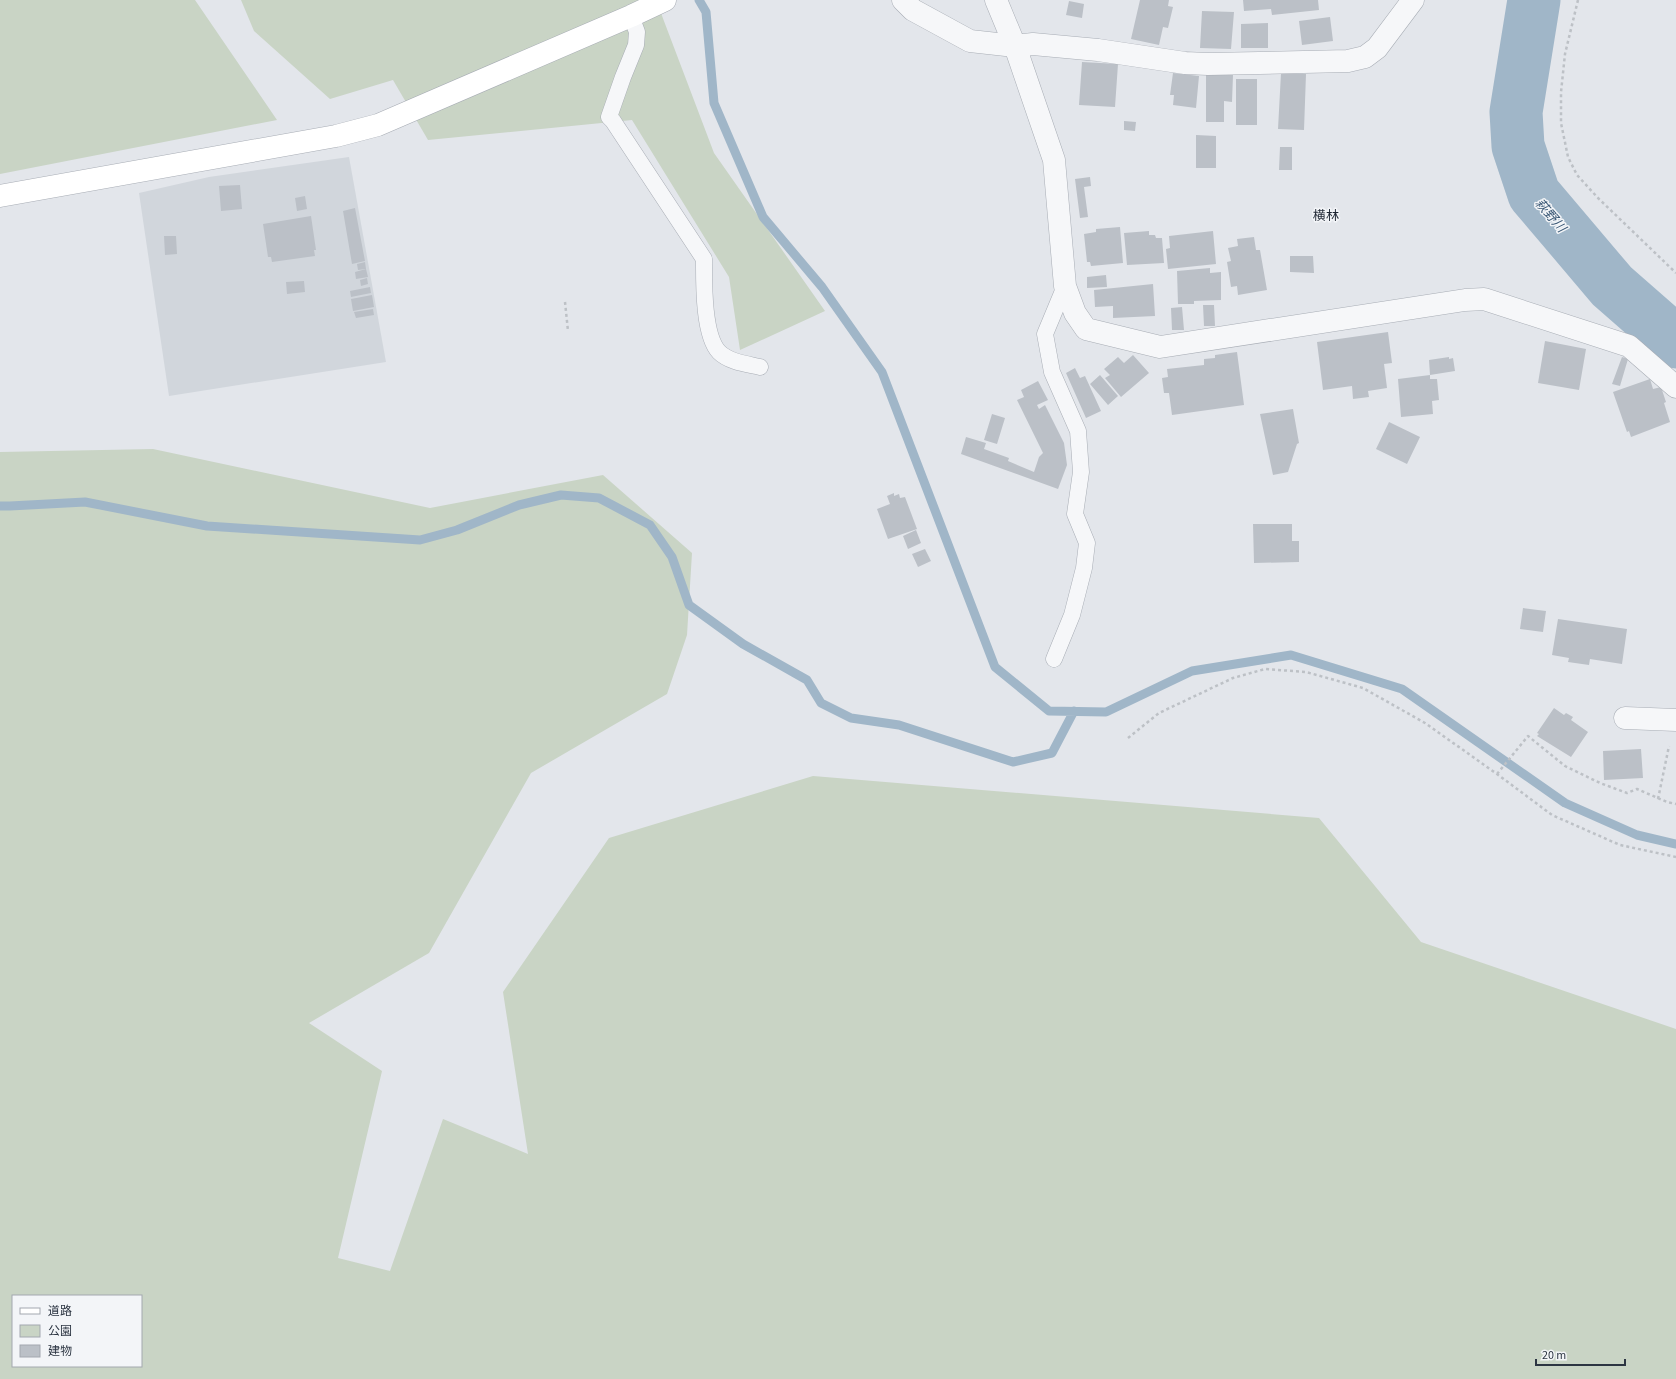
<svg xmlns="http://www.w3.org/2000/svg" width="1676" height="1379" font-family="'Source Sans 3','Noto Sans JP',sans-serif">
<rect width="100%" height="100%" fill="#e3e6eb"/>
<path fill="#d1d6dc" d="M 349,157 L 386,362 L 169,396 L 139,193 L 209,177 Z"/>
<path fill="#c9d4c5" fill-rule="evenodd" d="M 0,0 L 195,0 L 277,120 L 0,174 Z
M 241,0 L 656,0 L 714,153 L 825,311 L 740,350 L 729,277 L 632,120 L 428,140 L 393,80 L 330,99 L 254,31 Z
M 153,449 L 430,508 L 603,475 L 692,553 L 687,635 L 667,694 L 531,773 L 429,953 L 309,1023 L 382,1071 L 338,1258 L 390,1271 L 443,1119 L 528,1154 L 503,992 L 609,838 L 813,776 L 1319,818 L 1421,942 L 1676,1029 L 1676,1379 L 0,1379 L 0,452 ZM 13,1296 L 141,1296 L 141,1366 L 13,1366 Z"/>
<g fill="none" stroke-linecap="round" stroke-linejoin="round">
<path stroke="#a0b6c8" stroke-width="9" d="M 699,0 L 706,12 L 714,103 L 763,217 L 822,287 L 882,372 L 995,667 L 1049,711 L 1106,712 L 1192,671 L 1291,655 L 1402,689 L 1565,803 L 1637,835 L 1676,844
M 0,506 L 10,506 L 85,502 L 207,526 L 420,540 L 457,530 L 519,505 L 561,495 L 599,498 L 650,525 L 672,557 L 689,605 L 743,644 L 807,680 L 821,703 L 851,718 L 899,725 L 1013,762 L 1052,753 L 1074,711"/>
<path stroke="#a0b6c8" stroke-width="53" d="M 1534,0 L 1516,112 L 1518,146 L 1534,194 L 1612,286 L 1676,342"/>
</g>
<path fill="#bbc0c7" d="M 1140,0 L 1169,0 L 1168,6 L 1173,7 L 1168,28 L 1163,27 L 1159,45 L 1131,39 Z
M 1243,0 L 1318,0 L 1319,10 L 1272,15 L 1271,9 L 1244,11 Z
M 1069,1 L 1084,4 L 1082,18 L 1066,15 Z
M 1202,11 L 1234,12 L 1231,49 L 1200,48 Z
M 1330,17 L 1333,41 L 1302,45 L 1299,21 Z
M 1268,23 L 1268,48 L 1241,48 L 1241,24 Z
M 1082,62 L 1118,64 L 1115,107 L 1079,105 Z
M 1173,73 L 1199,76 L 1196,108 L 1173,105 L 1174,95 L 1170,95 Z
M 1281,73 L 1306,74 L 1304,130 L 1278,129 Z
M 1206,75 L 1233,75 L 1232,102 L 1224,101 L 1224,122 L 1206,122 Z
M 1236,79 L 1257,79 L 1257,125 L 1236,125 Z
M 1124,121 L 1136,122 L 1135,131 L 1124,130 Z
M 1196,135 L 1216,136 L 1216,168 L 1196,168 Z
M 1280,147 L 1292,147 L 1292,170 L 1279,170 Z
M 1090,177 L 1091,186 L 1084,187 L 1088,217 L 1080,218 L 1075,179 Z
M 240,185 L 242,209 L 221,211 L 219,186 Z
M 305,196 L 307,209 L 297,211 L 295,198 Z
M 355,208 L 365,261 L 352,264 L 343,211 Z
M 311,216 L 316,250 L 314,250 L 315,256 L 272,262 L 271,257 L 268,257 L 263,224 Z
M 1120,227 L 1123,263 L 1091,266 L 1090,262 L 1087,262 L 1084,234 L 1096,232 L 1096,229 Z
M 1149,231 L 1149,235 L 1155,235 L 1156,238 L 1162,238 L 1164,263 L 1127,265 L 1124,233 Z
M 1213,231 L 1216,264 L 1168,269 L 1166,249 L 1170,248 L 1169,236 Z
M 164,236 L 176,236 L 177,254 L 165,255 Z
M 1254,237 L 1256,250 L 1260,250 L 1267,290 L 1238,295 L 1237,286 L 1231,287 L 1227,262 L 1231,261 L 1228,248 L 1238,246 L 1237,239 Z
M 1290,256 L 1313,256 L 1314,273 L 1290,272 Z
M 365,262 L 366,269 L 358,270 L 357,264 Z
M 1210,268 L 1210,273 L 1221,272 L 1221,300 L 1194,301 L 1194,304 L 1178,304 L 1177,271 Z
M 366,269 L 368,277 L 356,279 L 355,272 Z
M 1106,275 L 1107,287 L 1087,288 L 1087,277 Z
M 367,278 L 368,284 L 361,286 L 360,280 Z
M 304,281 L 305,292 L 287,294 L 286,282 Z
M 1153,284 L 1155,316 L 1113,318 L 1113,306 L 1095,307 L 1094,290 Z
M 370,287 L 371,293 L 351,297 L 350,291 Z
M 372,295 L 374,307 L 353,311 L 351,299 Z
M 1203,305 L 1214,305 L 1215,326 L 1204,326 Z
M 1182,307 L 1184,330 L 1172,330 L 1171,308 Z
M 373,309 L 374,315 L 356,318 L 354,312 Z
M 1388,332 L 1392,363 L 1384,364 L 1387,388 L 1368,391 L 1369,397 L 1353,399 L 1352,386 L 1323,390 L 1317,342 Z
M 1545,341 L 1586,349 L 1579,390 L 1538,383 Z
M 1237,352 L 1244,405 L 1172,415 L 1169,393 L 1164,393 L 1162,378 L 1168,377 L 1167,369 L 1204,365 L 1204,359 L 1215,358 L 1215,355 Z
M 1133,355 L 1149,373 L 1121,397 L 1105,378 L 1110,375 L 1104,369 L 1118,357 L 1124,363 Z
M 1449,357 L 1449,359 L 1453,358 L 1455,371 L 1430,375 L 1429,360 Z
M 1622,357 L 1628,359 L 1620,386 L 1612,384 Z
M 1075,368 L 1080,378 L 1085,376 L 1101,411 L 1086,418 L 1066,373 Z
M 1100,375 L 1118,396 L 1108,405 L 1090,384 Z
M 1430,375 L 1430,379 L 1437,379 L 1439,400 L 1432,401 L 1433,414 L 1401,417 L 1398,379 Z
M 1650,379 L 1653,389 L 1661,387 L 1666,402 L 1664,403 L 1670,422 L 1631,437 L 1629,431 L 1627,432 L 1613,392 Z
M 1038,381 L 1048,400 L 1037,405 L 1039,409 L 1045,405 L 1064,443 L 1067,465 L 1058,489 L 961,454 L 966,437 L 986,443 L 984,449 L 1009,458 L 1008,461 L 1034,472 L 1039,457 L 1043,453 L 1017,400 L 1024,397 L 1021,390 Z
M 1293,409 L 1299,443 L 1297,444 L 1288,472 L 1273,475 L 1260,414 Z
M 992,414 L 1005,418 L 997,444 L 984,440 Z
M 1389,422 L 1420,437 L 1407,464 L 1376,449 Z
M 894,493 L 894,496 L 899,494 L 900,498 L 905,497 L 917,529 L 888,539 L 877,509 L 890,504 L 887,496 Z
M 1253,524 L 1292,524 L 1292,541 L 1299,541 L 1299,562 L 1254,563 Z
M 916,530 L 921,543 L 908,549 L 903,536 Z
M 925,549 L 931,561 L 918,567 L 912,554 Z
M 1523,608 L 1546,611 L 1543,632 L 1520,629 Z
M 1558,619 L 1627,629 L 1622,664 L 1590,659 L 1589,665 L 1568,662 L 1569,658 L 1552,655 Z
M 1554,708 L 1564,715 L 1566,713 L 1573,717 L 1571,720 L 1588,732 L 1571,757 L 1537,736 L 1539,734 L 1537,733 Z
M 1641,749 L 1643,778 L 1604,780 L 1603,751 Z"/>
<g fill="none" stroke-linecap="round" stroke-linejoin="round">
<g stroke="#a8adb5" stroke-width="17">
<path id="lane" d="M 631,16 L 637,32 L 636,45 L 623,77 L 609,117 L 613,121 L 704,259 C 704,282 703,335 719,352 C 729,362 747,364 760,367
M 1054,659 L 1072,615 L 1084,568 L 1087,543 L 1075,514 L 1081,472 L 1078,431 L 1052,372 L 1045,334 L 1065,286"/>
</g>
<g stroke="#a8adb5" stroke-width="23">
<path id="street" d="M 903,0 L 913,10 L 970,41 L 1015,46 L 1033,44 L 1098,50 L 1185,63 L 1208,64 L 1348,61 L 1365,57 L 1377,48 L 1413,0
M 996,0 L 1015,46 L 1054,160 L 1065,286 L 1075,313 L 1086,329 L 1160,347 L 1465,300 L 1484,299 L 1629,346 L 1676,387
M 1625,718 L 1676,720"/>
</g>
<g stroke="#a8adb5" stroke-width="23">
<path id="secondary" d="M 0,196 L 336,136 L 378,125 L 631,16 L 665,0"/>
</g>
<path stroke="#bdc1c6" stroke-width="2.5" stroke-dasharray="3 3" stroke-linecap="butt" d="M 1578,0 L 1565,54 L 1561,92 L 1561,123 L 1568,157 L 1577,175 L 1598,198 L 1676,273
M 565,302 L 568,331
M 1128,738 L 1159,713 L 1233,678 L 1265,669 L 1306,672 L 1363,688 L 1425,723 L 1497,774 L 1552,815 L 1620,845 L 1676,857
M 1497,774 L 1528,736 L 1565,766 L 1600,783 L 1627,793 L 1637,789 L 1667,802 L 1676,804
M 1658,799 L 1669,746"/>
<use href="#lane" stroke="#f6f7f9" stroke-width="16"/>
<use href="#street" stroke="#f6f7f9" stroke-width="22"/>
<use href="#secondary" stroke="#fff" stroke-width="22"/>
</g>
<g text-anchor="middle" stroke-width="3" stroke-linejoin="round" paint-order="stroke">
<g font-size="13" fill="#1e2633" stroke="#f3f5f8">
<text x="1326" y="220">横林</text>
</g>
<g font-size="13" font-style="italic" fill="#385674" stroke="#f3f5f8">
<text transform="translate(1551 215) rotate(49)" y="5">萩野川</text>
</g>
</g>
<rect x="12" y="1295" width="130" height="72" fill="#f3f5f8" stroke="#a3a8af"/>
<rect x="20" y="1308" width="20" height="6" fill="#ffffff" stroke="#a3a8af"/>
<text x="48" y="1315" font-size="12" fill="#2c3542">道路</text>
<rect x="20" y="1325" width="20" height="12" fill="#c9d4c5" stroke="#a3a8af"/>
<text x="48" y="1335" font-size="12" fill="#2c3542">公園</text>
<rect x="20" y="1345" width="20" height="12" fill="#bbc0c7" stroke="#a3a8af"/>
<text x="48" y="1355" font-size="12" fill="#2c3542">建物</text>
<path d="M1536 1359v6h89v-6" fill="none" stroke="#2c3542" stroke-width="2"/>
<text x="1542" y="1359" font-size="12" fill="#2c3542" stroke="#f3f5f8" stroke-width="3" paint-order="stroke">20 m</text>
</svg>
